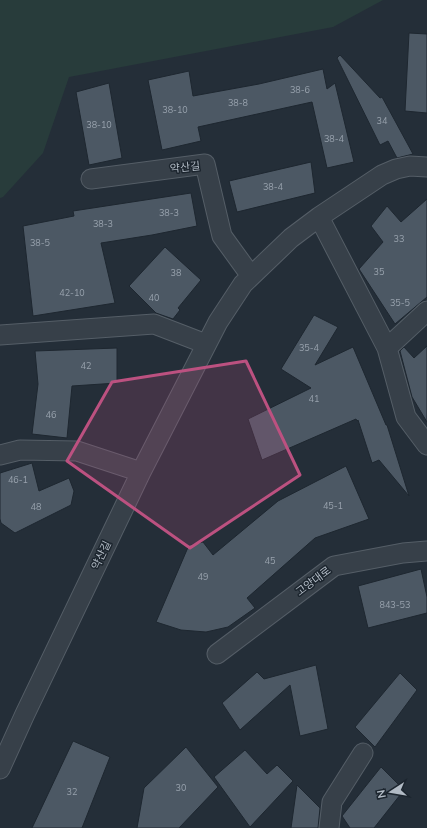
<svg xmlns="http://www.w3.org/2000/svg" width="427" height="828" font-family="Mulish,'Noto Sans KR',sans-serif">
<rect width="100%" height="100%" fill="#242e38"/>
<path fill="#283c3b" d="M 0,0 L 383,0 L 333,27 L 69,77 L 43,153 L 3,197 L 0,198 Z"/>
<path fill="#4c5864" stroke="#1e2730" d="M 409,33 L 427,34 L 427,113 L 405,111 Z
M 340,55 L 380,98 L 382,97 L 413,154 L 397,158 L 388,141 L 380,145 L 337,58 Z
M 323,69 L 327,89 L 335,83 L 354,162 L 327,168 L 312,102 L 198,127 L 201,141 L 162,150 L 148,80 L 189,71 L 193,96 L 259,84 Z
M 109,83 L 122,158 L 89,165 L 76,92 Z
M 311,162 L 315,193 L 237,212 L 229,181 Z
M 191,193 L 197,226 L 152,235 L 101,243 L 115,303 L 33,316 L 23,226 L 74,216 L 73,211 Z
M 427,199 L 427,297 L 395,324 L 359,269 L 383,242 L 371,226 L 387,206 L 401,222 Z
M 165,247 L 201,280 L 178,308 L 180,310 L 173,319 L 156,313 L 129,286 Z
M 314,315 L 338,327 L 315,365 L 353,347 L 386,425 L 387,425 L 409,496 L 379,460 L 372,463 L 358,420 L 357,421 L 356,419 L 262,460 L 248,419 L 311,388 L 281,369 Z
M 427,346 L 427,422 L 412,397 L 400,351 L 404,347 L 414,358 Z
M 117,348 L 117,383 L 72,386 L 67,438 L 32,434 L 38,384 L 35,351 Z
M 32,463 L 39,491 L 69,478 L 74,491 L 71,505 L 15,533 L 1,523 L 0,519 L 0,473 Z
M 346,466 L 369,519 L 315,538 L 247,598 L 255,608 L 228,627 L 206,632 L 181,630 L 156,622 L 189,545 L 203,542 L 213,555 L 278,501 Z
M 421,569 L 427,597 L 427,613 L 368,628 L 358,586 Z
M 316,665 L 328,729 L 300,736 L 290,685 L 240,730 L 222,703 L 257,672 L 264,679 Z
M 400,673 L 417,690 L 375,747 L 355,727 Z
M 73,741 L 110,757 L 82,828 L 32,828 Z
M 186,747 L 218,787 L 179,828 L 137,828 L 144,788 Z
M 245,750 L 267,774 L 277,765 L 293,781 L 250,827 L 214,777 Z
M 381,767 L 404,790 L 374,828 L 350,828 L 342,816 Z
M 297,785 L 320,808 L 318,828 L 291,828 Z"/>
<g fill="none" stroke-linecap="round" stroke-linejoin="round">
<g stroke="#555e67" stroke-width="21">
<path id="minor" d="M 91,179 L 205,164 L 222,236 L 251,276
M 319,217 L 387,348 L 406,417 L 427,445
M 0,335 L 154,324 L 206,344
M 387,348 L 427,311
M 0,455 L 20,450 L 77,451 L 141,472
M 217,654 L 334,566 L 403,553 L 427,551
M 0,769 L 25,714 L 141,472 L 218,322 L 243,284 L 291,238 L 319,217 L 382,175 L 396,169 L 410,166 L 427,167
M 329,828 L 332,802 L 363,753"/>
</g>
<use href="#minor" stroke="#374049" stroke-width="19"/>
</g>
<path fill="#bc5180" fill-opacity="0.2" stroke="#bc5180" stroke-width="3" stroke-linejoin="round" d="M 246,361 L 300,475 L 190,548 L 67,461 L 112,382 Z"/>
<g text-anchor="middle" stroke-width="3" stroke-linejoin="round" paint-order="stroke">
<g font-size="9" fill="#98a2ad">
<text x="300" y="93">38-6</text>
<text x="238" y="106">38-8</text>
<text x="175" y="113">38-10</text>
<text x="382" y="124">34</text>
<text x="99" y="128">38-10</text>
<text x="334" y="142">38-4</text>
<text x="273" y="190">38-4</text>
<text x="169" y="216">38-3</text>
<text x="103" y="227">38-3</text>
<text x="399" y="242">33</text>
<text x="40" y="246">38-5</text>
<text x="379" y="275">35</text>
<text x="176" y="276">38</text>
<text x="72" y="296">42-10</text>
<text x="154" y="301">40</text>
<text x="400" y="306">35-5</text>
<text x="309" y="351">35-4</text>
<text x="86" y="369">42</text>
<text x="314" y="402">41</text>
<text x="51" y="418">46</text>
<text x="18" y="483">46-1</text>
<text x="333" y="509">45-1</text>
<text x="36" y="510">48</text>
<text x="270" y="564">45</text>
<text x="203" y="580">49</text>
<text x="395" y="608">843-53</text>
<text x="181" y="791">30</text>
<text x="72" y="795">32</text>
</g>
<g font-size="11" fill="#b2bbc5" stroke="#1c252e">
<text transform="translate(185 167) rotate(-6)" y="4">약산길</text>
<text transform="translate(101 555) rotate(-64)" y="4">약산길</text>
<text transform="translate(313 581) rotate(-37)" y="4">고양대로</text>
</g>
</g>
<g transform="translate(391 792) rotate(258)" stroke="#1c252e" stroke-width="3" paint-order="stroke">
<path d="M0-3L7 15L0 10L-7 15Z" fill="#b2bbc5"/>
<text y="-6" font-size="11" font-weight="bold" text-anchor="middle" fill="#b2bbc5">N</text>
</g>
</svg>
